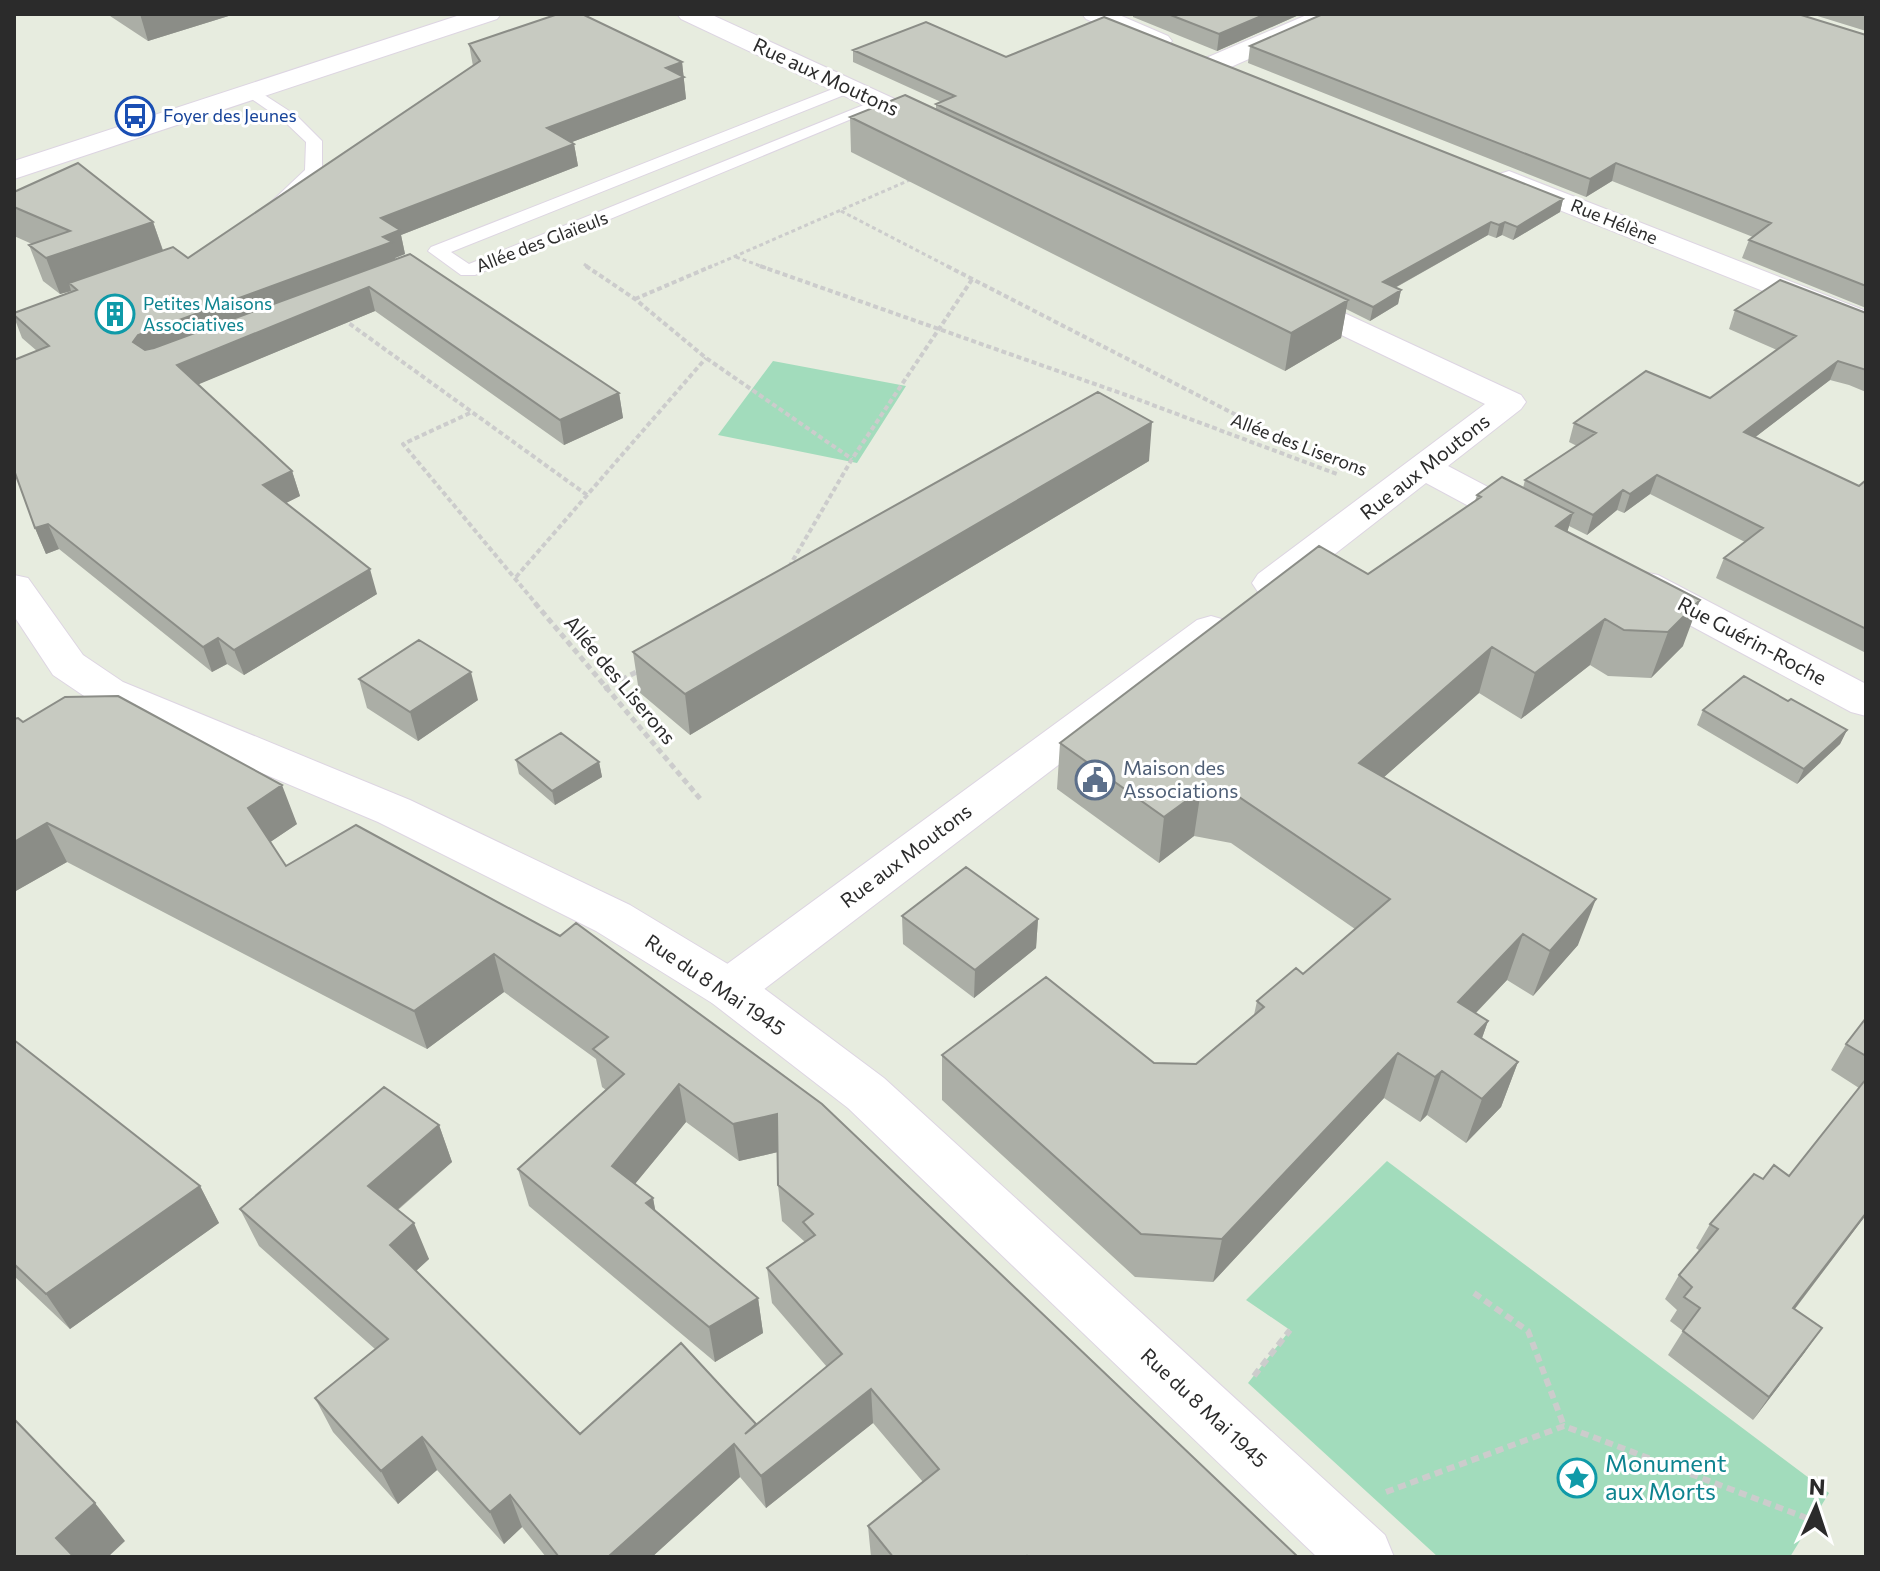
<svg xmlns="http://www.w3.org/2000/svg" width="1880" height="1571" font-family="Commissioner,sans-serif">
<rect width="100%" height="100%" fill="#e7ecdf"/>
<path fill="#a2dcbc" d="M 773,361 L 906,386 L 857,463 L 718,435 Z
M 1387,1161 L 1829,1493 L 1790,1557 L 1438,1557 L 1248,1383 L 1290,1330 L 1246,1300 Z"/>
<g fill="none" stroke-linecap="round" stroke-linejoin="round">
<g stroke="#ddd5e2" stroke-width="2">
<path id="lane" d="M 848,83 L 854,85 L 854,91 L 451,252 L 469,264 L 876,100 L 882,98 L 890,103 L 475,275 L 461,275 L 428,251 L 431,247 Z
M 252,87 L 297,116 L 322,141 L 322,171 L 285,207 L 273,207 L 270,203 L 305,170 L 306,142 L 285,122 L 246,95 L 246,89 Z"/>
</g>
<g stroke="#ddd5e2" stroke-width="2">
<path id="street" d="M 677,14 L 710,14 L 947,123 L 951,129 L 947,135 L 937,137 L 927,135 L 681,19 Z
M 1082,14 L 1117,14 L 1168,36 L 1172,41 L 1168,46 L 1150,46 L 1086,19 Z
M 1309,14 L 1343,14 L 1339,19 L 1224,70 L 1206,70 L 1202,64 L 1206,58 Z
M 1509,171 L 1866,311 L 1866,332 L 1499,186 L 1494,180 L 1499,174 Z
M 1288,287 L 1521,395 L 1526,402 L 1521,409 L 1448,466 L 1543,516 L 1549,524 L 1543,532 L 1530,535 L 1517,532 L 1426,483 L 1286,592 L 1272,595 L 1258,592 L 1252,583 L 1258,574 L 1485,404 L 1277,304 L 1272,297 L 1277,290 Z
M 1644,572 L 1658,575 L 1866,684 L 1866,716 L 1851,712 L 1630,593 L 1624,584 L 1630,575 Z
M 1211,616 L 1225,620 L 1231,629 L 1225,638 L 746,1003 L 729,1008 L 712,1003 L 704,989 L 712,975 L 1197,620 Z"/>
</g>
<g stroke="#ddd5e2" stroke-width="2">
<path id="secondary" d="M 463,14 L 501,14 L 497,19 L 14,179 L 14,161 Z
M 14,575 L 28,578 L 83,655 L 123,682 L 410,800 L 630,905 L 746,975 L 884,1078 L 1385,1535 L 1394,1557 L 1317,1557 L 848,1108 L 712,1003 L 596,931 L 378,822 L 93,702 L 53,675 L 14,616 Z"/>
</g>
<path stroke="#ccc" stroke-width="3" stroke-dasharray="4 3" stroke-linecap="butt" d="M 890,14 L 902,14
M 841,211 L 951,268
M 736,257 L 766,268
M 584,264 L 589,268
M 708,268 L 912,179"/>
<path stroke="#ccc" stroke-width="4" stroke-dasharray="5 3" stroke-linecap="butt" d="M 586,266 L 635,299 L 706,358 L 852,459
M 760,266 L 1126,395 L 1337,474
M 947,266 L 1343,470
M 635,299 L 712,266
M 343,319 L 587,495
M 470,413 L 403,444 L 537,605
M 789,567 L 852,459 L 973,278
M 516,577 L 706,358"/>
<path stroke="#ccc" stroke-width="5" stroke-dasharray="6 4" stroke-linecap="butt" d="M 535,603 L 702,801
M 604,689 L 642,669"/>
<path stroke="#ccc" stroke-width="6" stroke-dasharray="8 5" stroke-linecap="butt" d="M 1474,1293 L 1528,1331 L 1564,1426
M 1254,1376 L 1290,1330
M 1386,1492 L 1564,1426 L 1812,1520"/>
<use href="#lane" fill="#fff" fill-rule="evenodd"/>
<use href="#street" fill="#fff" fill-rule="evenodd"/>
<use href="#secondary" fill="#fff" fill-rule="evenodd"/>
</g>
<path fill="#abaea6" d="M 107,14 L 235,14 L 148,41 Z
M 1133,14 L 1301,14 L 1217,51 L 1133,17 Z
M 1811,14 L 1866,14 L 1866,31 Z
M 1866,35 L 1866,308 L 1742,258 L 1749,240 L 1753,237 L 1612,181 L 1586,197 L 1248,63 L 1250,46 Z
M 469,44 L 682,62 L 686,99 L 572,142 L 574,144 L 578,166 L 401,235 L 405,254 L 395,258 L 396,260 L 619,393 L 623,418 L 564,445 L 375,311 L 198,384 L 292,471 L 300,496 L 286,503 L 377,594 L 244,675 L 227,664 L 212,672 L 59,549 L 46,554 L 35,528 L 37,351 L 22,338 L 14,317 L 14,313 L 72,291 L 60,294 L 43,281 L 29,245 L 32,244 L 14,236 L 14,192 L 153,222 L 163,250 L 188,258 L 473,66 Z
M 853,50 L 1006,57 L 1563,199 L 1560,212 L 1513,240 L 1502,235 L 1496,238 L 1488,235 L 1395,288 L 1401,290 L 1398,304 L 1370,321 L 1346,309 L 1341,338 L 1285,371 L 851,152 L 850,117 L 936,109 L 936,104 L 941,102 L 853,62 Z
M 1735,310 L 1866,313 L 1866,392 L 1849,385 L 1830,380 L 1755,437 L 1859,486 L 1866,480 L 1866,653 L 1716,578 L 1724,558 L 1745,542 L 1650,494 L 1624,513 L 1617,510 L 1587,535 L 1569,526 L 1567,532 L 1683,646 L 1651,678 L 1608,676 L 1590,665 L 1521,719 L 1479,693 L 1384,777 L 1578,945 L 1533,996 L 1507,980 L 1476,1013 L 1488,1021 L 1482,1038 L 1518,1062 L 1501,1107 L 1466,1143 L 1427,1115 L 1420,1122 L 1384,1098 L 1213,1282 L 1135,1277 L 942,1100 L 942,1055 L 1196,1064 L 1254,1015 L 1257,1001 L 1303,974 L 1355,929 L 1231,843 L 1194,836 L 1159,863 L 1057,789 L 1060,743 L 1368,574 L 1475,501 L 1477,495 L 1523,488 L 1525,480 L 1577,446 L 1569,442 L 1574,423 L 1710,398 L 1777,350 L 1729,329 Z
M 1149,461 L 690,735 L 639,692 L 633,652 Z
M 359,679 L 478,700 L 418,741 L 367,708 Z
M 1788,701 L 1847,730 L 1840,744 L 1797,784 L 1697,725 L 1703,710 Z
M 14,719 L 297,824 L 270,842 L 286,866 L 560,936 L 1298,1557 L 871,1557 L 868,1526 L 923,1482 L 873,1423 L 766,1508 L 740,1477 L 652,1557 L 546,1557 L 522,1527 L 504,1544 L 437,1470 L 398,1504 L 333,1432 L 315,1398 L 375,1349 L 259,1246 L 240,1209 L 439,1125 L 452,1162 L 398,1210 L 429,1259 L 416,1271 L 580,1434 L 756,1425 L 827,1367 L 772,1303 L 767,1268 L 805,1242 L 782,1221 L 778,1185 L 778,1152 L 739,1161 L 686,1122 L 635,1184 L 653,1198 L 655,1211 L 758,1298 L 763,1333 L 715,1362 L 529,1206 L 518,1169 L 606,1090 L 602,1087 L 596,1059 L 504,992 L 427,1049 L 67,862 L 14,892 Z
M 516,760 L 599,762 L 602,777 L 555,805 L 519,774 Z
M 902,916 L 1038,919 L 1036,948 L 974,998 L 903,944 Z
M 1866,1018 L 1866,1215 L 1795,1309 L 1805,1352 L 1753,1420 L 1668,1355 L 1683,1331 L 1670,1321 L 1677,1310 L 1665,1299 L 1679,1275 L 1700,1251 L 1696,1248 L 1710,1224 L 1763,1179 L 1789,1176 L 1859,1088 L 1831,1070 L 1846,1044 Z
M 14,1040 L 200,1186 L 219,1223 L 70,1329 L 14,1276 Z"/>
<path fill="#8b8d87" d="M 140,14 L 235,14 L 148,41 Z
M 1266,14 L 1301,14 L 1217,51 L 1219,34 Z
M 682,62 L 686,99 L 551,150 L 547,128 L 666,68 Z
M 574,144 L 578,166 L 401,235 L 405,254 L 395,258 L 397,266 L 147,359 L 133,342 L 138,335 L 381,218 Z
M 1616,163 L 1612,181 L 1586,197 L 1590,179 Z
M 1563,199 L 1560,212 L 1513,240 L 1517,227 Z
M 153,222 L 165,257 L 69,283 L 71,291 L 60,294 L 46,258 Z
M 1491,222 L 1488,235 L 1380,296 L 1383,282 Z
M 1505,222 L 1502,235 L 1496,238 L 1499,225 Z
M 369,287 L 375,311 L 185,390 L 177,365 Z
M 1401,290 L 1398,304 L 1370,321 L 1373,307 Z
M 1348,300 L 1341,338 L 1285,371 L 1291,333 Z
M 1838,361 L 1830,380 L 1736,452 L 1744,432 Z
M 619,393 L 623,418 L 564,445 L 560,420 Z
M 1152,422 L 1149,461 L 690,735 L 685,694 Z
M 292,471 L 300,496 L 272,510 L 263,485 Z
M 1657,475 L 1650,494 L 1624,513 L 1630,494 Z
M 1623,490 L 1617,510 L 1587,535 L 1593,515 Z
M 1573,513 L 1559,559 L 1556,526 Z
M 48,524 L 59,549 L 46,554 L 35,528 Z
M 370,569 L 377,594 L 244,675 L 234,650 Z
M 1700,600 L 1683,646 L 1651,678 L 1668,632 Z
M 1605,619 L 1590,665 L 1521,719 L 1535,673 Z
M 218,638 L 227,664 L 212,672 L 203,647 Z
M 1492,647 L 1479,693 L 1348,809 L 1359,763 Z
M 471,672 L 478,700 L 418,741 L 410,712 Z
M 1847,730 L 1840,744 L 1797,784 L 1804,769 Z
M 599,762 L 602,777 L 555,805 L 552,791 Z
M 282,785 L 297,824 L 263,847 L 248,808 Z
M 1201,790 L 1194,836 L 1159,863 L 1164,817 Z
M 47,823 L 67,862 L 14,892 L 14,842 Z
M 1596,899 L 1578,945 L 1533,996 L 1550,951 Z
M 1038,919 L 1036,948 L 974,998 L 975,970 Z
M 1523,934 L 1507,980 L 1443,1047 L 1458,1002 Z
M 494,954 L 504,992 L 427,1049 L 414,1011 Z
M 1488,1021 L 1472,1066 L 1475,1034 Z
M 1398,1053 L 1384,1098 L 1213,1282 L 1222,1239 Z
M 1518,1062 L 1501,1107 L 1466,1143 L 1482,1099 Z
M 1442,1071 L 1427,1115 L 1420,1122 L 1435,1077 Z
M 679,1084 L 686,1122 L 620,1202 L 612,1166 Z
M 777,1114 L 782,1151 L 739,1161 L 733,1124 Z
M 439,1125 L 452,1162 L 383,1222 L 368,1186 Z
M 200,1186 L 219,1223 L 70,1329 L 46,1294 Z
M 653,1198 L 660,1235 L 646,1203 Z
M 1866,1213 L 1866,1215 L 1777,1332 L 1793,1308 Z
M 414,1223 L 429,1259 L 405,1281 L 390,1245 Z
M 758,1298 L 763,1333 L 715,1362 L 709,1327 Z
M 1822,1328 L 1805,1352 L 1753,1420 L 1769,1397 Z
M 871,1389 L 873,1423 L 766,1508 L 761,1476 Z
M 422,1437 L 437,1470 L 398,1504 L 381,1471 Z
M 734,1444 L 740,1477 L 652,1557 L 608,1557 Z
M 510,1495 L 522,1527 L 504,1544 L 490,1512 Z
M 95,1503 L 125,1541 L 108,1557 L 72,1557 L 56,1538 Z"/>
<path fill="#c7cac1" stroke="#8b8d87" stroke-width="2" d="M 558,14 L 582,14 L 682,62 L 666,68 L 684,77 L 547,128 L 574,144 L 381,218 L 400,230 L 383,237 L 392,242 L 138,335 L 133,342 L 145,350 L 154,348 L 410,254 L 619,393 L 560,420 L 369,287 L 177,365 L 292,471 L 263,485 L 370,569 L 234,650 L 218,638 L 203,647 L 48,524 L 35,528 L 14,470 L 14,360 L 49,346 L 14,315 L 14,313 L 77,290 L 69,283 L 173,247 L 188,258 L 480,61 L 469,44 Z
M 1168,14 L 1266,14 L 1219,34 Z
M 1323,14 L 1798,14 L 1866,35 L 1866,286 L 1749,240 L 1771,223 L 1616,163 L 1590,179 L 1250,46 Z
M 1104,17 L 1563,199 L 1517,227 L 1505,222 L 1499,225 L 1491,222 L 1383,282 L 1401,290 L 1373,307 L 936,104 L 955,96 L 853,50 L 926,22 L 1006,57 Z
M 905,95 L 1348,300 L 1291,333 L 850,117 Z
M 78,163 L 153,222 L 46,258 L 29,245 L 70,231 L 14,207 L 14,192 Z
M 1780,280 L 1866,313 L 1866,370 L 1838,361 L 1744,432 L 1859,486 L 1866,480 L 1866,629 L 1724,558 L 1763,528 L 1657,475 L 1630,494 L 1623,490 L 1593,515 L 1525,480 L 1596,433 L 1574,423 L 1646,371 L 1710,398 L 1796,336 L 1735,310 Z
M 1098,392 L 1152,422 L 685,694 L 633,652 Z
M 1502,477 L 1573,513 L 1556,526 L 1700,600 L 1668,632 L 1624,630 L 1605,619 L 1535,673 L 1492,647 L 1359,763 L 1596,899 L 1550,951 L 1523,934 L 1458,1002 L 1488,1021 L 1475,1034 L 1518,1062 L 1482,1099 L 1442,1071 L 1435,1077 L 1398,1053 L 1222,1239 L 1141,1234 L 942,1055 L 1046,977 L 1154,1063 L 1196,1064 L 1264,1007 L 1257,1001 L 1296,968 L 1303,974 L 1390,899 L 1239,797 L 1201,790 L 1164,817 L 1060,743 L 1319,546 L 1368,574 L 1481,497 L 1477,495 Z
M 419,640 L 471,672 L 410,712 L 359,679 Z
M 1744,676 L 1788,701 L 1791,699 L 1847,730 L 1804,769 L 1703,710 Z
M 118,696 L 282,785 L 248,808 L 286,866 L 356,825 L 560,936 L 576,923 L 822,1104 L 1298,1557 L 1028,1557 L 1027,1556 L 1026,1557 L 893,1557 L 868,1526 L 939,1469 L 871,1389 L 761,1476 L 734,1444 L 608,1557 L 559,1557 L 510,1495 L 490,1512 L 422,1437 L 381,1471 L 315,1398 L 388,1339 L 240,1209 L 384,1087 L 439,1125 L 368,1186 L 414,1223 L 390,1245 L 580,1434 L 681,1343 L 756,1424 L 745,1434 L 842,1354 L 767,1268 L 815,1235 L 803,1222 L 813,1214 L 778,1185 L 777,1114 L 733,1124 L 679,1084 L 612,1166 L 653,1198 L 646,1203 L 758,1298 L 709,1327 L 518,1169 L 624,1074 L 593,1049 L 608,1037 L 494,954 L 414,1011 L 47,823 L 14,842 L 14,719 L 18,718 L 23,722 L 65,697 Z
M 561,733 L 599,762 L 552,791 L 516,760 Z
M 966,867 L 1038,919 L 975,970 L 902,916 Z
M 1866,1018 L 1866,1056 L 1846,1044 Z
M 14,1040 L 200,1186 L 46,1294 L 14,1264 Z
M 1866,1079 L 1866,1213 L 1793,1308 L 1822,1328 L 1769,1397 L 1683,1331 L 1700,1308 L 1684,1297 L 1692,1287 L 1679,1275 L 1718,1229 L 1710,1224 L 1754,1174 L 1763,1179 L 1774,1165 L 1789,1176 Z
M 14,1419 L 95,1503 L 56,1538 L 74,1557 L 14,1557 Z"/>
<defs>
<g id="bus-ring" transform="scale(2)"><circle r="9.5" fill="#fff" stroke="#1a4fb4" stroke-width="1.5"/><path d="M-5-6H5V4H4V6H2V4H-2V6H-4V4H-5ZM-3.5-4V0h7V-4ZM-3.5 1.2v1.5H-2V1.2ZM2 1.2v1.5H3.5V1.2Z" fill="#1a4fb4"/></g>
<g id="building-ring" transform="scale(2)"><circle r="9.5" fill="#fff" stroke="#0f9aa8" stroke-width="1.5"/><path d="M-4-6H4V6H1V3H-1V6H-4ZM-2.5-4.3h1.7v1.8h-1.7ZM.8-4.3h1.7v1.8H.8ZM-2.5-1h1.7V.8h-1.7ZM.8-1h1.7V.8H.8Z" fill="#0f9aa8"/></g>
<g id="civic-ring" transform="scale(2)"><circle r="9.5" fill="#fff" stroke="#5c6f8a" stroke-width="1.5"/><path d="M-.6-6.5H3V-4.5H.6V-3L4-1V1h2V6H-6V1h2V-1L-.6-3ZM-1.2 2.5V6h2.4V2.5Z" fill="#5c6f8a"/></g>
<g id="sight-ring" transform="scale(2)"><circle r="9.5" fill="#fff" stroke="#0f9aa8" stroke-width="1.5"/><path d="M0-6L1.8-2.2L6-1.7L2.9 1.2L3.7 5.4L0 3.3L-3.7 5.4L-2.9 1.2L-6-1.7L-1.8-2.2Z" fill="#0f9aa8"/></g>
</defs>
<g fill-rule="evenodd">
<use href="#bus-ring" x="135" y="116"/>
<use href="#building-ring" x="115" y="314"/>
<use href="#civic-ring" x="1095" y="780"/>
<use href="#sight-ring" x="1577" y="1478"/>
</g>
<g text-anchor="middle" stroke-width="6" stroke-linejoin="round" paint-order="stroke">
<g font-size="18" fill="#164399" stroke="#fff" text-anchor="start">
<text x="163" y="122">Foyer des Jeunes</text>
</g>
<g font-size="18" fill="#2b2b2b" stroke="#fff">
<text transform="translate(1614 222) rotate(22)" y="6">Rue Hélène</text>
<text transform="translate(542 242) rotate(-21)" y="6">Allée des Glaïeuls</text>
<text transform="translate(1299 445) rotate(21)" y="6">Allée des Liserons</text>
</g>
<g font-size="18" fill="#0d838f" stroke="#fff" text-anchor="start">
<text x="143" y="310">Petites Maisons<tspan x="143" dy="21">Associatives</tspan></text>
</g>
<g font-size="20" fill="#2b2b2b" stroke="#fff">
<text transform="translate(826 77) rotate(25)" y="7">Rue aux Moutons</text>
<text transform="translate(1425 467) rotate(-38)" y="7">Rue aux Moutons</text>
<text transform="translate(1752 641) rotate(28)" y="7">Rue Guérin-Roche</text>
<text transform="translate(620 680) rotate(50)" y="7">Allée des Liserons</text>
<text transform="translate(906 856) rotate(-37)" y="7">Rue aux Moutons</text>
<text transform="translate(715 985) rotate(34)" y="7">Rue du 8 Mai 1945</text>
<text transform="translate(1204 1408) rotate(43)" y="7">Rue du 8 Mai 1945</text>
</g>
<g font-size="20" fill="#4e5e75" stroke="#fff" text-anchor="start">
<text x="1123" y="775">Maison des<tspan x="1123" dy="23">Associations</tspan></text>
</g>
<g font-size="24" fill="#0d838f" stroke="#fff" text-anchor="start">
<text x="1605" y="1472">Monument<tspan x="1605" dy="28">aux Morts</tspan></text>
</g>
</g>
<rect width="1880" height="1571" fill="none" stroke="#2b2b2b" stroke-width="32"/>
<g transform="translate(1816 1507) rotate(3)" stroke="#ffffff" stroke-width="6" paint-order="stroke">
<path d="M0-6L14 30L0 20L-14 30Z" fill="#2b2b2b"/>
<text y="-12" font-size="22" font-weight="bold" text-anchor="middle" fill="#2b2b2b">N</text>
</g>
</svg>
